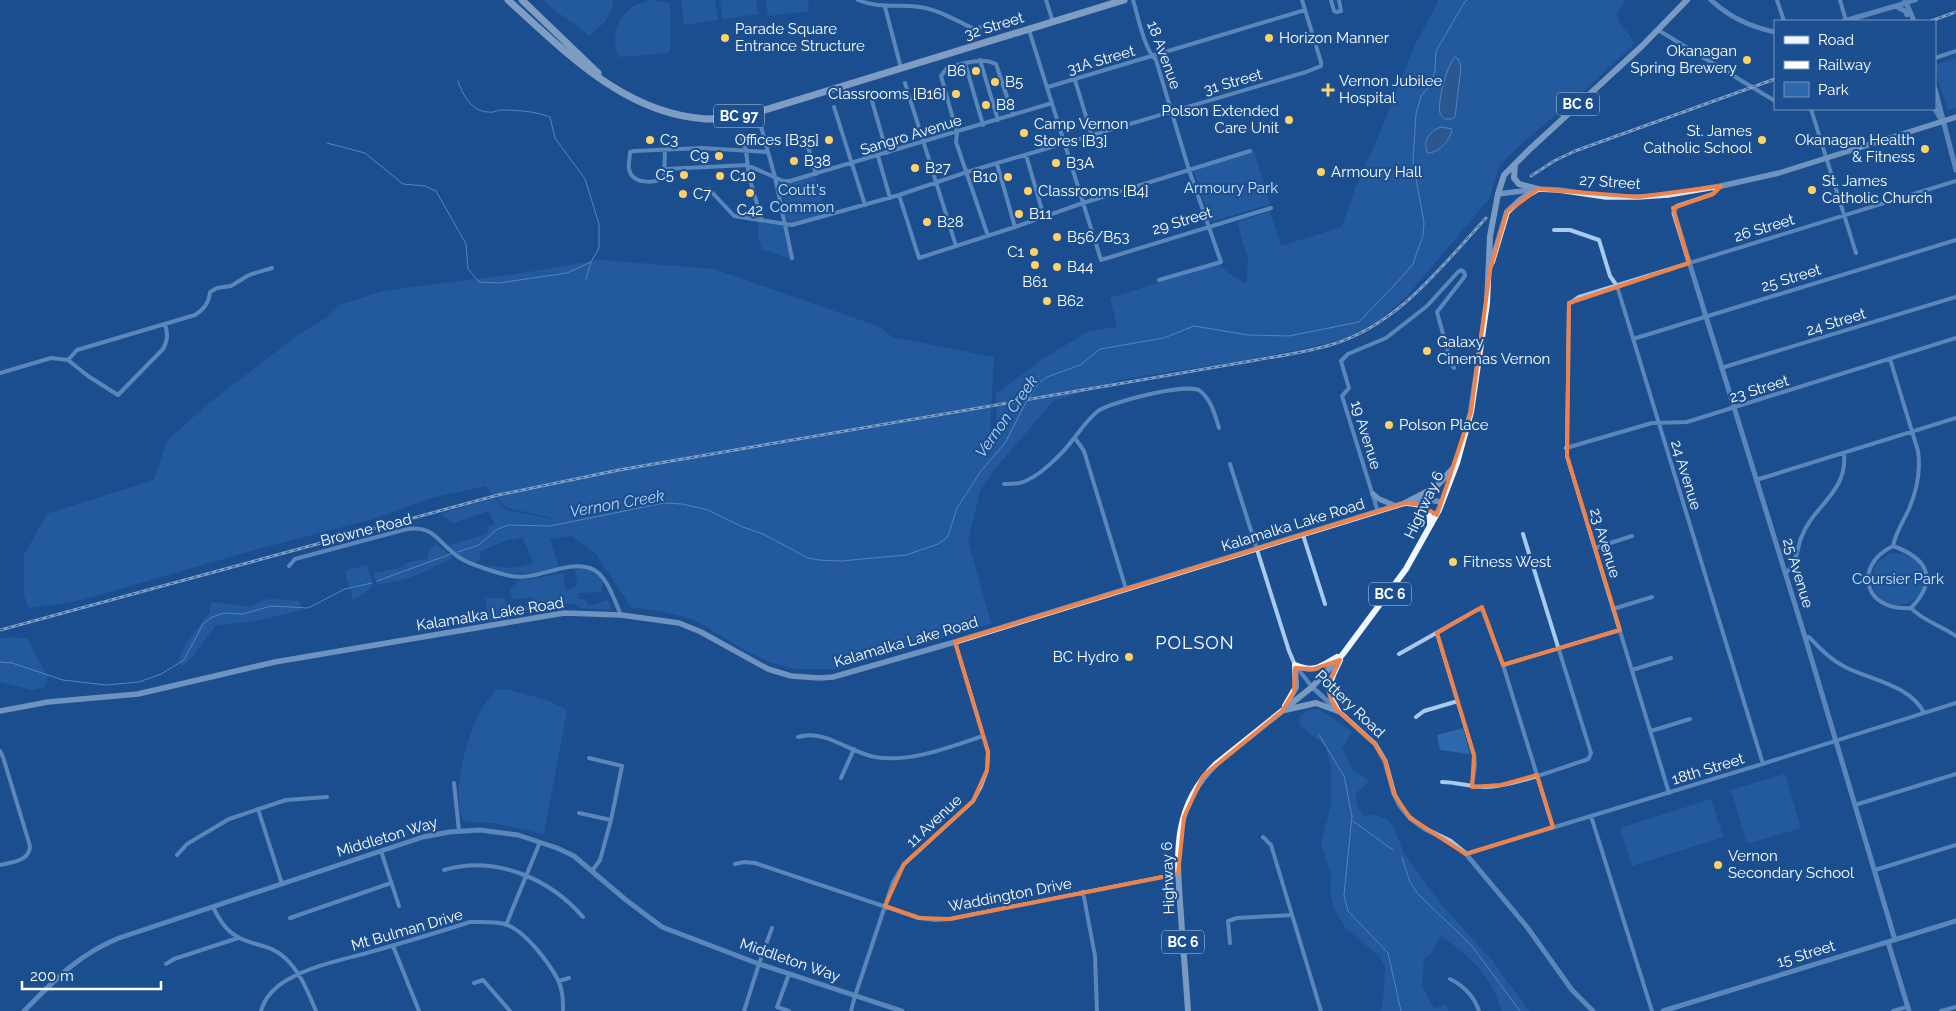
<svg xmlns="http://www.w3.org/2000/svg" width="1956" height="1011" font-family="Raleway,sans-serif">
<rect width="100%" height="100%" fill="#1b4f8f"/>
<path fill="#2e69ad" d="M 545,0 L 613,0 C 612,17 602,26 589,35 L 544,2 Z
M 651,0 L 670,3 L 670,49 L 668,53 L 619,57 C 611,39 616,20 632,7 C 637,4 645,2 651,0 Z
M 681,0 L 715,0 L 718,20 L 684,25 Z
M 720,0 L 756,0 L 758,14 L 723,19 Z
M 766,0 L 808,0 L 809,11 L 768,16 Z
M 1439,0 L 1626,0 L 1617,12 C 1617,27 1629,30 1634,44 L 1586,89 L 1518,147 L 1500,165 L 1489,199 L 1406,297 L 1379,320 L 1349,337 L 1316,346 L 1247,360 L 1124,379 L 1053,401 L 995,469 L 981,489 L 968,540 L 991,624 L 838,669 L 796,669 L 769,662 L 746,651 L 693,619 L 661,611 L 631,607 L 596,554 L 568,533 L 571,536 L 550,539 L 559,567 C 528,574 520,577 489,568 L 490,565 C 506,569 518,569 533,563 L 523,537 L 514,540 L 510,539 L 479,552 L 481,559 L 476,562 L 461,557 L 448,546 L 489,533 L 487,527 L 495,524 L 488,511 L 454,523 L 440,514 L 494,498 L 506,510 L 552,519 L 549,517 L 507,508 L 485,486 L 431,498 L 373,519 L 258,549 L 78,601 L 29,608 L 24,596 L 24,555 L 47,514 L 154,480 L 167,441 L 208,404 L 298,335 L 329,316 L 340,305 L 383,291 L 523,273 L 600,260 L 714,269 L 880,327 L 892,337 L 994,357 L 989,445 L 997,436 L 996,394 L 1043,359 L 1089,331 L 1117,327 L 1110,298 L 1219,264 L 1227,272 L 1244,283 L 1247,281 L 1248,259 L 1237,222 L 1270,212 L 1281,246 L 1342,227 L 1355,189 L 1376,142 L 1414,47 Z
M 1956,58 L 1956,108 L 1948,110 L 1935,71 L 1935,65 Z
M 1254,151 L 1270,204 L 1211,222 L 1194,171 Z
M 815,175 L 826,216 L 794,225 C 783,219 783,200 783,188 L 790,181 Z
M 758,220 L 785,223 L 791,259 L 762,249 L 758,235 Z
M 437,544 L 453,558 L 412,577 L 377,585 L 373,573 L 400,568 L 409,562 L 427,559 L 429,550 Z
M1872 579a26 26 0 1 1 52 0a26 26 0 1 1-52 0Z
M 367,565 L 373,585 L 369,590 L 353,600 L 345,571 Z
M 574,568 L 590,570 L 602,580 L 602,592 L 578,593 L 579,599 L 586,600 L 589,606 L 608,600 L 612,610 L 580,608 L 573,603 L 551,605 L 555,610 L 524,611 L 523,614 L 488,622 L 486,598 L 505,598 L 506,606 L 533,606 L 532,597 L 512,600 L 510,589 L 521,579 L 532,579 L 564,573 L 564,584 L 566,591 L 576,587 L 577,579 Z
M 270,599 L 299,601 L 302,610 L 251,622 L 216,625 L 190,660 L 182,666 L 179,660 L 186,643 L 210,612 L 212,602 L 252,607 L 260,601 Z
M 12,637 L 28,639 L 40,664 L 49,677 L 44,687 L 32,690 L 0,682 L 0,639 Z
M 506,689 L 549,701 L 567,710 L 544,834 L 495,823 L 467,822 L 463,820 C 461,815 459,810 459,805 C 456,782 468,732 480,712 C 484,704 490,697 496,690 Z
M 1319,709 L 1352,732 L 1342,748 L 1352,769 L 1369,781 C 1366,785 1362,787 1359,790 C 1352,799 1358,810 1365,816 L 1376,815 L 1388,820 L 1394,828 L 1404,854 L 1446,910 L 1492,960 L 1529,1011 L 1502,1011 C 1490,973 1471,959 1441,935 L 1430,955 L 1424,958 L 1422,987 L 1434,1008 L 1446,1005 L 1448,1011 L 1381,1011 L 1384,993 L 1385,967 L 1379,956 L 1345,927 L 1334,908 L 1330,892 L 1331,873 L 1321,844 L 1331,805 L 1331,767 L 1325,746 L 1300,725 L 1300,716 L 1309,710 Z
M 1463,728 L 1470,754 L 1440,750 L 1437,735 Z
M 1785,774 L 1801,828 L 1750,843 L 1746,841 L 1731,790 Z
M 1711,799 L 1723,837 L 1632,866 L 1620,828 Z"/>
<path fill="#3c6290" stroke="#9cc4f0" d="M 1455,57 L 1458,59 L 1461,67 L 1455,117 L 1451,119 L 1445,119 C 1442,117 1442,117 1440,113 C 1437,103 1447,64 1455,57 Z
M 1442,127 L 1452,129 C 1451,139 1439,153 1428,153 C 1421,142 1431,129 1442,127 Z"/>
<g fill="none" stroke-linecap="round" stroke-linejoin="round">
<path stroke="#9cc4f0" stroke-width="1" d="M 458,81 C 463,95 471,111 488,112 C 492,113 496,111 500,110 C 515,110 535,111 550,117 L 555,138 L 585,179 L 599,224 L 599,248 L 591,262 L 586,279
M 327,143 L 365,153 L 403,184 L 425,186 L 436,191 L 466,244 L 468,269 L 479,282 L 499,283 L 567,273 L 591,262
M 458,552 L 479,545 L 496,530 L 508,525 L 550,526 L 664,503 L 682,504 L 708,510 L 743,527 L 763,534 L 808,558 L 819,560 L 841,561 L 906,555 L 938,544 L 944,540 L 948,536 L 957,508 L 981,471 L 1005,443 L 1026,402 L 1039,383 L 1047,377 L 1080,365 L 1100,349 L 1164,338 L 1194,326 L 1248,335 L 1289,336 L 1359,322 L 1402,277 L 1413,264 L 1418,249 L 1423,236 L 1424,223 L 1413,161 L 1416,114 L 1421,96 L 1429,87 L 1435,71 L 1436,51 L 1464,3 L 1467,0
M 377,581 L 451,554
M 0,662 L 12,663 L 63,680 L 106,685 L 139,682 L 161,674 L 184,660 L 203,624 L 212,617 L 224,613 L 243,614 L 271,606 L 308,608 L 345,589 L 372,583
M 1319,735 L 1344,776 L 1352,816 L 1344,895 L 1348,911 L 1388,953 L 1401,1011
M 1353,821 L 1393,850
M 1402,858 L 1410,882 L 1418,894 L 1472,946 L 1520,1011"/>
<path stroke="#a9c9ee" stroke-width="4" d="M 858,0 C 879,9 899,4 920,7 C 940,10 957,21 974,29 L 1010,19
M 1046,0 L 1053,22
M 1133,0 C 1138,16 1144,49 1156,60 L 1189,170 L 1221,262 L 1159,280
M 1331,0 L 1334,11 L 1337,12 L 1341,11 L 1339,0
M 1777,0 L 1784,21
M 1840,0 L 1846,21
M 1906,3 L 1916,0
M 885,7 L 901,68
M 1029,30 L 1101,260 L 1271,208
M 1658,30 L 1775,101
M 1935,58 L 1956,51
M 980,60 L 998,120
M 965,63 L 947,68 L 941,76 L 957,133 L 956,142 L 988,236
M 1075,80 L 1092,136
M 905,83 L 956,246
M 1048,87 L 1305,10
M 872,101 L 887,153
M 834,107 L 865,205
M 1811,109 L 1856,253
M 760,123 L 775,177 L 792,258
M 983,125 L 965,63 C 977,61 985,59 996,64 L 1013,115
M 741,135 L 746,150 L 749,177 L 762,220
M 807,143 L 816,174
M 665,150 L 664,178 C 654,183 632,185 629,169 C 628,164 630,158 630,152 L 634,151 L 701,148 L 767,152
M 1026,155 L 1044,217
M 878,156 L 890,198
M 997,164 L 1015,227
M 666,169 L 747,165 L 783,181 L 790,181 L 1052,103
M 709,189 L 734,216 L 792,225 L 899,195 L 967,172 L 1306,72 L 1321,66 L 1321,62 L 1302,0
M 899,195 L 919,258 L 1015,227 L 1083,203 L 1250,151
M 1674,213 L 1677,206 L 1713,194 L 1720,187
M 1554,230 L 1570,230 L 1599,240 L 1610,276 L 1617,286 L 1763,764
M 1633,339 L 1956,240
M 1890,359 L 1918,451 C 1921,471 1917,490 1909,509 C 1903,522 1896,532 1893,546
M 68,360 L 77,350 L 195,315 C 204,309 209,303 210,292 L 217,288 L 231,286 L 249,275 L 272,268
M 1721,368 L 1956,297
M 0,373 L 51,358 L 68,360 L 88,376 L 118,395 L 163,349 C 168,340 168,334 165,324
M 1075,438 L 1084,451 L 1126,589
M 1566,448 L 1652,423 L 1687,422 L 1956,338
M 1230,464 L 1289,651 L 1295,665 L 1312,687
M 1756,480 L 1956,418
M 1004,484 C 1009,484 1015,484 1020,483 C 1039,478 1063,453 1075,437 C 1082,428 1088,419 1098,411 C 1110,402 1189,382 1200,391 C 1211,399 1215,415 1219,428
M 1378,512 L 1342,396 L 1349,388 L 1341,361 L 1348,354 L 1386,338 L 1427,306 L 1458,272 L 1461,270 L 1464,272 L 1465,276 L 1437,312 L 1451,363 L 1454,368
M 1303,535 L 1325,604
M 1893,546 C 1927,558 1939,579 1911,608 C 1864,612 1852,566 1893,546 Z
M 1595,548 L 1632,536
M 289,566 L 295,559 L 403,530 C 435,523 437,543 460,558 C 469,564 500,574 511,576 C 537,581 566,560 590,568 C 607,574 614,600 621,615
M 1785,573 C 1796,567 1797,549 1801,538 C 1813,505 1848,493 1844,453
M 1911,608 C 1923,621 1942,626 1956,636
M 1613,609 L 1652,597
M 1437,633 L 1474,755 L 1475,765 L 1472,786
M 1805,637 L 1809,637 C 1820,649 1830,659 1845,667 C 1871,680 1910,685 1924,713
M 1399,654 L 1477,610 L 1482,609 L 1503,665 L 1553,827
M 1503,665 L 1620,630
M 1632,670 L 1671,658
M 1416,717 L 1424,711 L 1458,701
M 1651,731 L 1690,719
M 798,737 C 826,729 848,752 875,757 C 910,763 950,747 983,736
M 0,751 L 3,757 L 30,846 C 30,861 12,862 0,865
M 589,758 L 622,766 L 611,820 L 600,860 L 592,871
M 841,778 L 854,749
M 1442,782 C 1457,782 1470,787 1485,787 C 1514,786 1557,769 1586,760 L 1589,758 L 1591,753 L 1523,534
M 454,783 L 459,831
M 1669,793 L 1567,456 L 1569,304 L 1579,297 L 1956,181
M 1855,805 L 1956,774
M 258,809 L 282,884
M 579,813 L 611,820
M 1591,816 L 1652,1011
M 1263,837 L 1271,845 L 1321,1011
M 381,851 L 399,906
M 1466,854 L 1759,765 L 1956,703
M 177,855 L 187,844 L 229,819 L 286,800 L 327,797
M 735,864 L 744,862 L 755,863 L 919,918 L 935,920 L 950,919 L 1178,874
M 444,870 C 495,855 549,878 583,917
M 1875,870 L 1956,845
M 1083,892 L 1095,956 L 1097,1011
M 213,907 C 219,919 226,931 238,937 C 253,946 270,944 284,957 C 300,971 308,992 316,1011
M 290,918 L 391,883
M 506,925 L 540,842
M 1230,943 L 1228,921 L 1237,918 L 1292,915
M 393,946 L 419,1011
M 166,964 L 174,959 L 238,938
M 1450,979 C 1464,986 1474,996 1479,1011
M 559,981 L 569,978
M 474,983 L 483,980 L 510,1011
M 261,1011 C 265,997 275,987 287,980 C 311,966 341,960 367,953 C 402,943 436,933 470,922 C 481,922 494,921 505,924 C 525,930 549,963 558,980 C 563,990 563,1001 563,1011
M 744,1011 L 759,964 L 772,928
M 789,1011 L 777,1007 L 789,974
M 851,1011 L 855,996 L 893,882 L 904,864 L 973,801 L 981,786 L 987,770 L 988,752 L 955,642
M 1893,1011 L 1907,1007
M 1941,1011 L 1956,1007"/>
<path stroke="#a9c9ee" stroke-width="5" d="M 1711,0 C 1729,17 1750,27 1775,32
M 1905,0 L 1914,21
M 1897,7 L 1905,11 L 1907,15
M 1844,21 L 1906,3
M 1935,89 L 1956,170
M 1935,109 L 1942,121
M 1674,213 L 1805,637 L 1895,940
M 1312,687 L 1375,744 L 1385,761 L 1394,794 L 1400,806 L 1410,818 L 1425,829 L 1450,841 L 1466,854 L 1527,927 L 1572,990 L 1593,1011
M 1888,942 L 1909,1011
M 24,1011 C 56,979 76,956 119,938 L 423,837 L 449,832 L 480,830 L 518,835 L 557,848 L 574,856 L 626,900 L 662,927 L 759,964 L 902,1011
M 1663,1011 L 1956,921"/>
<path stroke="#d6e6fa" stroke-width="5.5" d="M 1498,194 L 1538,189 L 1559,190 L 1606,197 L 1638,197 L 1668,195 L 1721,186 L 1779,173 L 1956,117
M 1373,494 L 1379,499 L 1396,506
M 0,711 L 48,702 L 138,694 L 275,662 L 564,613 L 621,615 L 679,623 L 701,632 L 768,669 L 791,676 L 819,678 L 833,677 L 955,642 L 1405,503 L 1423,499 L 1442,502"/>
<path stroke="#f0f6ff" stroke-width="6" d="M 1515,164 L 1514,178 L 1519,184 L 1538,189
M 1492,262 L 1507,212 L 1521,199 L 1538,189
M 1405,503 L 1436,487 L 1455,466
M 1407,503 C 1422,504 1431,508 1430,524
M 1285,706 L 1296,687 L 1295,665 C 1314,673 1320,667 1337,657
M 1285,710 L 1316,703 L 1338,711
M 1338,711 C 1324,687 1329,684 1340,660
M 1188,1011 C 1186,979 1183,948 1181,916 C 1177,857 1170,808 1217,763 L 1312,687 L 1343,654 L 1406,569 L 1439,510 L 1457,463 L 1471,412 L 1487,303 L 1490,236 L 1498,194 L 1504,175 L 1530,149 L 1642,46 L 1687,0"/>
<path stroke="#f8faff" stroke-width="7" d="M 508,0 C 565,51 624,114 706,119 C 723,119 739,116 755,113 L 1124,0
M 522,0 L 598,73"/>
<g stroke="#fff" stroke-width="3">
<path id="rail" d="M 1931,21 L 1956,12
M 1531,176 L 1554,161 L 1575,151 L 1775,79
M 0,630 L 498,495 L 619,470 L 1251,361 C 1277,356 1304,353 1330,345 C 1397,326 1441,267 1486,218"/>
</g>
<use href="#rail" stroke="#1b4f8f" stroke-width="1" stroke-dasharray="4" stroke-linecap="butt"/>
</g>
<path d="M0 0H1956V1011H0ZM 1721,186 L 1713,194 L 1673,208 L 1689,263 L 1569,303 L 1567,456 L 1620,630 L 1503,665 L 1482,607 L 1437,633 L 1474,755 L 1472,787 L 1501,785 L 1537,775 L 1553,827 L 1466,854 L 1410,818 L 1394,794 L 1385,761 L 1375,744 L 1338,711 L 1331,699 L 1329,683 L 1340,660 L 1314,669 L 1295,668 L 1294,692 L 1282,711 L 1203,776 L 1184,817 L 1178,874 L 950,919 L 919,918 L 885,906 L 904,864 L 973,801 L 987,770 L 988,752 L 955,642 L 1405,503 L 1421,505 L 1437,515 L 1471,412 L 1490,270 L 1507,212 L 1538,189 L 1638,197 Z" fill="#1b4f8f" fill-opacity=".55" fill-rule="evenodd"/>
<path fill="none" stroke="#ee8249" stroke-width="4" stroke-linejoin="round" d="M 1721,186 L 1713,194 L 1673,208 L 1689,263 L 1569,303 L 1567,456 L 1620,630 L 1503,665 L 1482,607 L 1437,633 L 1474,755 L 1472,787 L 1501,785 L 1537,775 L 1553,827 L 1466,854 L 1410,818 L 1394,794 L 1385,761 L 1375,744 L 1338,711 L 1331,699 L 1329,683 L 1340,660 L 1314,669 L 1295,668 L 1294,692 L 1282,711 L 1203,776 L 1184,817 L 1178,874 L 950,919 L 919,918 L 885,906 L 904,864 L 973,801 L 987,770 L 988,752 L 955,642 L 1405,503 L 1421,505 L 1437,515 L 1471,412 L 1490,270 L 1507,212 L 1538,189 L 1638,197 Z"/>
<g fill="#ffd166" stroke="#1b4f8f" stroke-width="2">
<circle cx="725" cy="38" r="5"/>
<circle cx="1269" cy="38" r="5"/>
<circle cx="1747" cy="60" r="5"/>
<circle cx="976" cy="71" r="5"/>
<circle cx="995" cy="82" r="5"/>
<path d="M1325.5 82.5h5v5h5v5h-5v5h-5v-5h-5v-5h5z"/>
<circle cx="956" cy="94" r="5"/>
<circle cx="986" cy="105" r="5"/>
<circle cx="1289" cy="120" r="5"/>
<circle cx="1024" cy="133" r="5"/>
<circle cx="650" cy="140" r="5"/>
<circle cx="829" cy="140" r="5"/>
<circle cx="1762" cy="140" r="5"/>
<circle cx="1925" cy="149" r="5"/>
<circle cx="719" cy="156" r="5"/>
<circle cx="794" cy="161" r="5"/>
<circle cx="1056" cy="163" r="5"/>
<circle cx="915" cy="168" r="5"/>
<circle cx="1321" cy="172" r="5"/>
<circle cx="684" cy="175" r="5"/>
<circle cx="720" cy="176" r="5"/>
<circle cx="1008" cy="177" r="5"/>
<circle cx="1812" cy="190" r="5"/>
<circle cx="1028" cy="191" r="5"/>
<circle cx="750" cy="193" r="5"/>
<circle cx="683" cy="194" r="5"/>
<circle cx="1019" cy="214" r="5"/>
<circle cx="927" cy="222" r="5"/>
<circle cx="1057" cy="237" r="5"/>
<circle cx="1034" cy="252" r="5"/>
<circle cx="1035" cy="265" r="5"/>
<circle cx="1057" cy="267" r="5"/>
<circle cx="1047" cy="301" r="5"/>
<circle cx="1427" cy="351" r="5"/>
<circle cx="1389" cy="425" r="5"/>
<circle cx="1453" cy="562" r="5"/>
<circle cx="1129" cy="657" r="5"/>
<circle cx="1718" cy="865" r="5"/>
</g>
<g text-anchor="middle" stroke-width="4.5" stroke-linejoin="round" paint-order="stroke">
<g fill="#1b4f8f" stroke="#bbcadd" stroke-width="1">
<rect x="1557" y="92.5" width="42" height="23" rx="4"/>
<rect x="714" y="104.5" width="50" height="23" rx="4"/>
<rect x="1369" y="582.5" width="42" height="23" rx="4"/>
<rect x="1162" y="930.5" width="42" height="23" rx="4"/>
</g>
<g font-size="14" font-weight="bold" fill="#fff">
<text x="1578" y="109">BC 6</text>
<text x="739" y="121">BC 97</text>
<text x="1390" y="599">BC 6</text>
<text x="1183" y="947">BC 6</text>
</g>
<g font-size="15" fill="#fff" stroke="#1b4f8f">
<text transform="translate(994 26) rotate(-17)" y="5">32 Street</text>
<text transform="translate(1164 55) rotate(70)" y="5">18 Avenue</text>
<text transform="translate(1101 60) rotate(-16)" y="5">31A Street</text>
<text transform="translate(1233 82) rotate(-16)" y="5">31 Street</text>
<text transform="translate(911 135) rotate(-17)" y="5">Sangro Avenue</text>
<text transform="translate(1610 182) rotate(4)" y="5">27 Street</text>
<text transform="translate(1182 221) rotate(-17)" y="5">29 Street</text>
<text transform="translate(1764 228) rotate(-17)" y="5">26 Street</text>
<text transform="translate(1791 278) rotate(-17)" y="5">25 Street</text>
<text transform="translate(1836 322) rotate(-17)" y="5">24 Street</text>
<text transform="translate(1759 389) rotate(-17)" y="5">23 Street</text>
<text transform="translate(1366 435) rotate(73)" y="5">19 Avenue</text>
<text transform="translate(1686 475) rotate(73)" y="5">24 Avenue</text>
<text transform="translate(1424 505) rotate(-65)" y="5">Highway 6</text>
<text transform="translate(1293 525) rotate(-17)" y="5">Kalamalka Lake Road</text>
<text transform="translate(366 530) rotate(-14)" y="5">Browne Road</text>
<text transform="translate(1605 543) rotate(73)" y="5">23 Avenue</text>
<text transform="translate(1798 573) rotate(73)" y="5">25 Avenue</text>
<text transform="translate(490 614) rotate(-9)" y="5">Kalamalka Lake Road</text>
<text transform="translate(906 642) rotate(-16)" y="5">Kalamalka Lake Road</text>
<text transform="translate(1350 704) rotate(44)" y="5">Pottery Road</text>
<text transform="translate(1708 769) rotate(-17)" y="5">18th Street</text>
<text transform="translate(934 821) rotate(-43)" y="5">11 Avenue</text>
<text transform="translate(387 837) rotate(-17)" y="5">Middleton Way</text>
<text transform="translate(1168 878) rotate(-92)" y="5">Highway 6</text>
<text transform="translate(1010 895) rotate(-11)" y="5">Waddington Drive</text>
<text transform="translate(407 930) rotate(-16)" y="5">Mt Bulman Drive</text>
<text transform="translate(1806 954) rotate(-17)" y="5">15 Street</text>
<text transform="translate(790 960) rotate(19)" y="5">Middleton Way</text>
</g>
<g font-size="15" fill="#fff" stroke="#1b4f8f" text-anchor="start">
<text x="735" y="34">Parade Square<tspan x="735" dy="17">Entrance Structure</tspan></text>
<text x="1279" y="43">Horizon Manner</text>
<text x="1737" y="56" text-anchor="end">Okanagan<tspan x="1737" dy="17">Spring Brewery</tspan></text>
<text x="966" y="76" text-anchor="end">B6</text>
<text x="1339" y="86">Vernon Jubilee<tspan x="1339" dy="17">Hospital</tspan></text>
<text x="1005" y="87">B5</text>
<text x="946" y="99" text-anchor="end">Classrooms [B16]</text>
<text x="996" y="110">B8</text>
<text x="1279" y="116" text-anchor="end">Polson Extended<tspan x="1279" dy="17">Care Unit</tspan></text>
<text x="1034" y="129">Camp Vernon<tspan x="1034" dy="17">Stores [B3]</tspan></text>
<text x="1752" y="136" text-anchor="end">St. James<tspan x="1752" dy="17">Catholic School</tspan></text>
<text x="660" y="145">C3</text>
<text x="819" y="145" text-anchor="end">Offices [B35]</text>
<text x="1915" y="145" text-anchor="end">Okanagan Health<tspan x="1915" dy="17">&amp; Fitness</tspan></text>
<text x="709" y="161" text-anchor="end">C9</text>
<text x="804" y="166">B38</text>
<text x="1066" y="168">B3A</text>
<text x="925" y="173">B27</text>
<text x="1331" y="177">Armoury Hall</text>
<text x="674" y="180" text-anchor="end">C5</text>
<text x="730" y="181">C10</text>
<text x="998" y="182" text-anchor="end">B10</text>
<text x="1822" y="186">St. James<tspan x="1822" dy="17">Catholic Church</tspan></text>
<text x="1038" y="196">Classrooms [B4]</text>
<text x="693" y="199">C7</text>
<text x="750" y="215" text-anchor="middle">C42</text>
<text x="1029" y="219">B11</text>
<text x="937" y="227">B28</text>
<text x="1067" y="242">B56/B53</text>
<text x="1024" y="257" text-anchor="end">C1</text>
<text x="1067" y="272">B44</text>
<text x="1035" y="287" text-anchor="middle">B61</text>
<text x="1057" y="306">B62</text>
<text x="1437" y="347">Galaxy<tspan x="1437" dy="17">Cinemas Vernon</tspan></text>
<text x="1399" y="430">Polson Place</text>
<text x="1463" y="567">Fitness West</text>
<text x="1119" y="662" text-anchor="end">BC Hydro</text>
<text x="1728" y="861">Vernon<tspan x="1728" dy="17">Secondary School</tspan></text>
</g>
<g font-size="15" fill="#cfe3fa" stroke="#1b4f8f">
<text x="1231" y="193">Armoury Park</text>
<text x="802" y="195">Coutt's<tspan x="802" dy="17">Common</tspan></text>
<text x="1898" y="584">Coursier Park</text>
</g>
<g font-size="16" font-style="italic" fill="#b5d3f5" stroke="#1b4f8f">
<text transform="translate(1006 416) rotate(-55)" y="6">Vernon Creek</text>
<text transform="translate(617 503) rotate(-10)" y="6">Vernon Creek</text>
</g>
<g font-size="18" letter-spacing="1" fill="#fff" stroke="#1b4f8f">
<text x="1195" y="649">POLSON</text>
</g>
</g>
<rect x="1774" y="20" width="162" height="90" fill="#1b4f8f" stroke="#7695bc"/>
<rect x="1784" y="36" width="25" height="8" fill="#f0f6ff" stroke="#7695bc"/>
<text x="1818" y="45" font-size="15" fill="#ffffff">Road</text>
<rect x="1784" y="61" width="25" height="8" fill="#ffffff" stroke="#7695bc"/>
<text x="1818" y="70" font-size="15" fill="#ffffff">Railway</text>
<rect x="1784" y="82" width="25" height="15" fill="#2e69ad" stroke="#7695bc"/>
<text x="1818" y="95" font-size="15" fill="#ffffff">Park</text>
<path d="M22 981v8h139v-8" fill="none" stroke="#ffffff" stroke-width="2.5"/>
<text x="30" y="981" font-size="15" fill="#ffffff" stroke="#1b4f8f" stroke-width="4" paint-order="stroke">200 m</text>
</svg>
